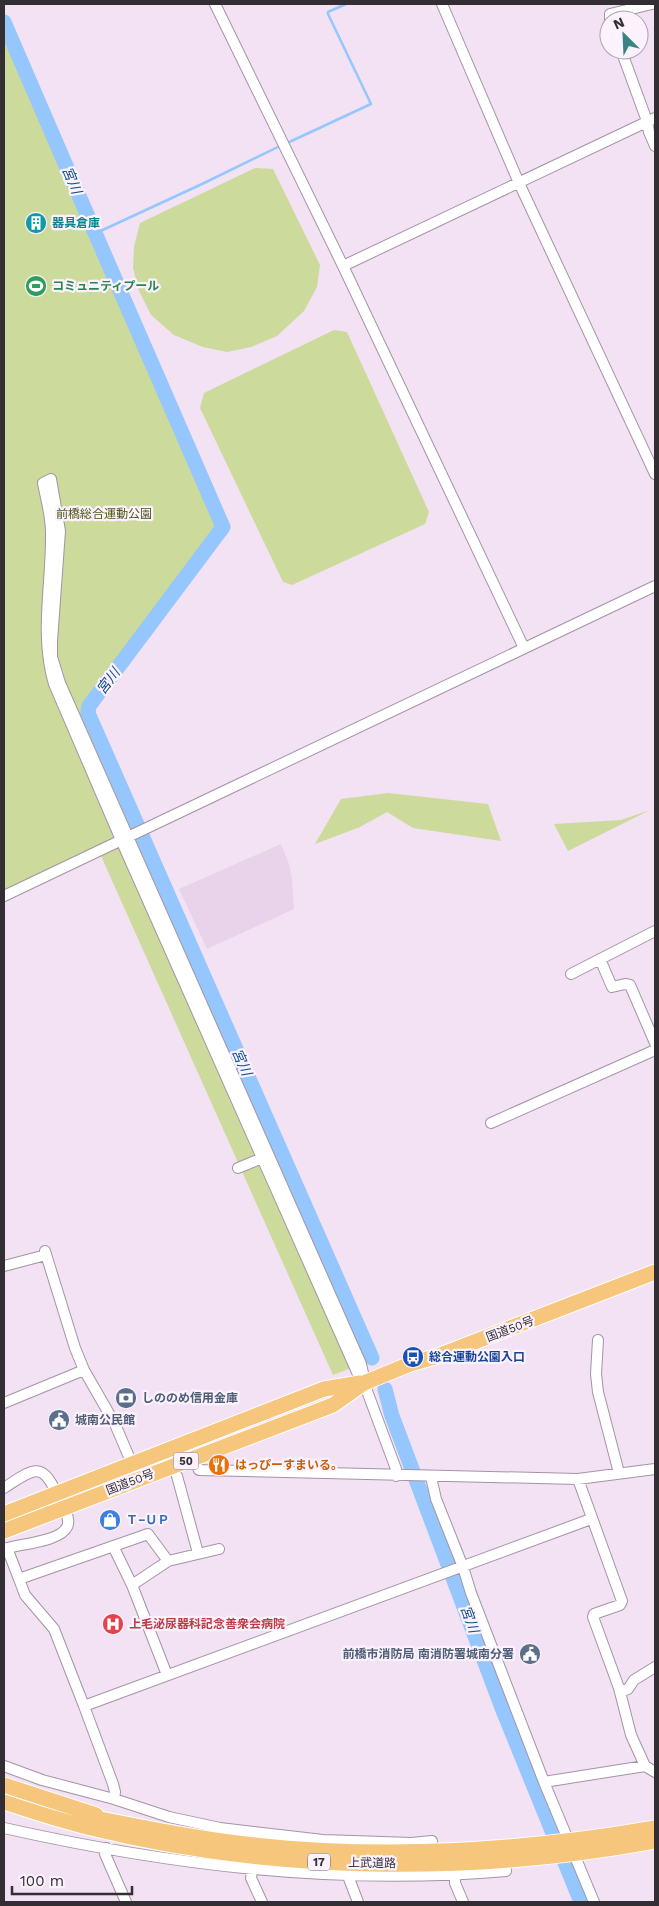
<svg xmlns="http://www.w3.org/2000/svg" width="659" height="1906" font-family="'Work Sans','Noto Sans JP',sans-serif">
<rect width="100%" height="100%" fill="#f2e2f4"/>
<path fill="#e8d3eb" d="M 281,844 L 288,861 L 292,878 L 294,909 L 207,949 L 179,889 Z"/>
<path fill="#ccda9c" d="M 4,38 L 82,220 L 220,528 L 81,711 L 135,829 L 369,1361 L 333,1375 L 97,847 L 4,890 Z
M 255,168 L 273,169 L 320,265 L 317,287 L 304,311 L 277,336 L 251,347 L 227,352 L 203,347 L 174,335 L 151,315 L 139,291 L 133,268 L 134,247 L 140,223 Z
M 334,330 L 347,332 L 429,512 L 425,524 L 292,585 L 283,582 L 200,408 L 204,393 Z
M 388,793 L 488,804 L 501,841 L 413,828 L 387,812 L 360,827 L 315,844 L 341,799 Z
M 650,810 L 568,851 L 554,824 L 621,820 Z"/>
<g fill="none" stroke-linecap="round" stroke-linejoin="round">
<path stroke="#95c6fd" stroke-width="2.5" d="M 285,144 L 371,104 L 328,14 L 328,12 L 346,4
M 94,234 L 202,184 L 280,146"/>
<path stroke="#95c6fd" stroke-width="15" d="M 4,22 C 76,191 150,358 223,527 L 89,706 L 88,713 L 372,1358
M 385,1389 L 392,1416 L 504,1713 L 581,1902"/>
<g stroke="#a394a5" stroke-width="12">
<path id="minor" d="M 215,4 L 343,266 L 524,648
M 442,4 L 519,183 L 655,474
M 610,20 L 610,14 L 652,4
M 621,50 L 647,121 L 649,132 L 655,146
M 343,266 L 655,118
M 4,896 L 655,586
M 600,959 L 612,987 L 625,984 L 630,985 L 655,1043
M 571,974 L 655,931
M 491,1123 L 655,1050
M 238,1168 L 267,1156
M 45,1251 L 75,1348 L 84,1370 L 115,1424 L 132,1464
M 4,1266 L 46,1255
M 598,1340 L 596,1374 L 598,1392 L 619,1473
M 364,1383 L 357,1372 L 121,840 L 54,684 C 39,634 52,583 51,532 C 51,516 46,499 43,483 L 51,479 L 60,531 L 52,641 L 52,657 L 60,683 L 361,1364 L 367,1391 L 396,1469 L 396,1476
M 4,1403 L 84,1370
M 193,1458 L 199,1470 L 578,1479 L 655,1469
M 177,1476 L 198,1553
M 431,1477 L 436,1499 L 463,1567 L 471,1593 L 544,1782 L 594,1902
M 578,1479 L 622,1601 L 620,1605 L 594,1614 L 593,1617 L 619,1688 L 631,1735 L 645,1766 L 655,1772
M 4,1488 C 29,1472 42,1458 56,1493
M 113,1546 L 132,1585 L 167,1675
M 7,1548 L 19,1579
M 4,1549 C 18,1544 60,1542 67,1527 C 70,1521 67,1515 65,1508
M 168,1561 L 219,1549
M 132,1585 L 168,1561 L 148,1534 L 19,1579 L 25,1595 L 54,1629 L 84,1706 L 591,1519
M 620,1692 L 628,1689 L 634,1680 L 655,1667
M 84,1706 L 113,1784 L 115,1792 L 114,1799
M 4,1766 L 42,1780 L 114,1799 L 169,1817 L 220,1828 L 323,1840 L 411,1843 L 432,1841
M 544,1782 L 645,1766
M 4,1828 C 169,1865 337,1886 506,1871 L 505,1861
M 106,1848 L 105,1854 L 126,1902
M 252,1870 L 251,1878 L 262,1902
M 455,1875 L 455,1883 L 463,1902
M 348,1876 L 358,1902"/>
</g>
<g stroke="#fff" stroke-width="17">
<path id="highway" d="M 4,1514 L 324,1389 L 360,1383
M 4,1531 L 333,1405 L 364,1383 L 410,1364 L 438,1356 L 655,1272
M 4,1785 L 96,1815
M 4,1802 C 31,1811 59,1820 87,1827 C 272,1873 469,1875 655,1841
M 85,1816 C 135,1826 186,1837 237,1843 C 377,1860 517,1852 655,1828"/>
</g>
<use href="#minor" stroke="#fff" stroke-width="10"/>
<use href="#highway" stroke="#f5c67c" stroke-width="15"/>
</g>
<defs>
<g id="building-disc" transform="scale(1.125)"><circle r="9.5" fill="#0f9aa8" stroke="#fbf2fd"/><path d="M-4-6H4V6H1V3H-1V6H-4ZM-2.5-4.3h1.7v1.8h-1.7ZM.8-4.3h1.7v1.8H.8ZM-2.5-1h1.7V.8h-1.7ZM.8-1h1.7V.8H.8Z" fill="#fff"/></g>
<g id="stadium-disc" transform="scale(1.125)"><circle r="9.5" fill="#2e9e5b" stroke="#fbf2fd"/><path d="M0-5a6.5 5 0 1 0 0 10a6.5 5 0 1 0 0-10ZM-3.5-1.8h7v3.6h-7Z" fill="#fff"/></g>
<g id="bus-disc" transform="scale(1.125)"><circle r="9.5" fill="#1a4fb4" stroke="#fbf2fd"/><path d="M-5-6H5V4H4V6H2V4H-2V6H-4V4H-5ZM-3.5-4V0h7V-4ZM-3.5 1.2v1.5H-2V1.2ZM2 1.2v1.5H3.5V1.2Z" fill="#fff"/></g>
<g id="bank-disc" transform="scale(1.125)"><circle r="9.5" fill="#5c6f8a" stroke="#fbf2fd"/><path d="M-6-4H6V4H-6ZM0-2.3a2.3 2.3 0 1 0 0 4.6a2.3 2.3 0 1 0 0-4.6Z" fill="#fff"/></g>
<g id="civic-disc" transform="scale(1.125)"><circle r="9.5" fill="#5c6f8a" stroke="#fbf2fd"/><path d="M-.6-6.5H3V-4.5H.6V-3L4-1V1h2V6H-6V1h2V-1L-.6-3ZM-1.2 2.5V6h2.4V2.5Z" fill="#fff"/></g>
<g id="restaurant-disc" transform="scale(1.125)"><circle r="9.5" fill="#e8710a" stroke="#fbf2fd"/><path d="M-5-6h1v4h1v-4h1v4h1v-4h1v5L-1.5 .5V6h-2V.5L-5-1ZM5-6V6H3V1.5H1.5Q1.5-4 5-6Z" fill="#fff"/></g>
<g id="shop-disc" transform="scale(1.125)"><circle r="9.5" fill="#3f7fe0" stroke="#fbf2fd"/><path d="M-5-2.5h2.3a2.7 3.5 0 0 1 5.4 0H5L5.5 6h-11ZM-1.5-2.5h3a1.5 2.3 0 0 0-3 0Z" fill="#fff"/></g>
<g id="hospital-disc" transform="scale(1.125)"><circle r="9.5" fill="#e0444e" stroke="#fbf2fd"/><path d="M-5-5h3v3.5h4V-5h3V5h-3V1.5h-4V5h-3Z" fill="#fff"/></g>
</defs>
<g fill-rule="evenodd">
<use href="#building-disc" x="36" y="223"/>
<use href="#stadium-disc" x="36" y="286"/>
<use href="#bus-disc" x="413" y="1357"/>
<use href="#bank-disc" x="126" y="1398"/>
<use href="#civic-disc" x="59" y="1420"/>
<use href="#restaurant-disc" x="219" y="1465"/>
<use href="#shop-disc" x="110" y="1520"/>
<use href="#hospital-disc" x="113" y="1624"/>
<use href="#civic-disc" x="530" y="1654"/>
</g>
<g text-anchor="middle" stroke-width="4.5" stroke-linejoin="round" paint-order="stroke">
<g fill="#fbf2fd" stroke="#6f6870" stroke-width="1">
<rect x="173.5" y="1452.5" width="25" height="17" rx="4"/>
<rect x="308" y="1853.5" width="22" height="17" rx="4"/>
</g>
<g font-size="11" font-weight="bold" fill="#332d34">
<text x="186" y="1465">50</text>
<text x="319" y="1866">17</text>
</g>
<g font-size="12" font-weight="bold" fill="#0d838f" stroke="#fbf2fd" text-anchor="start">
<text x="52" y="227">器具倉庫</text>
</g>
<g font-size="12" font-weight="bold" fill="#27864d" stroke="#fbf2fd" text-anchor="start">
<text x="52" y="290">コミュニティプール</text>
</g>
<g font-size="12" fill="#4c5715" stroke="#fbf2fd">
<text x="104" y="518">前橋総合運動公園</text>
</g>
<g font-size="12" fill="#332d34" stroke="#fbf2fd">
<text transform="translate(510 1329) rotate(-21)" y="4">国道50号</text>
<text transform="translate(130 1482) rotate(-21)" y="4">国道50号</text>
<text transform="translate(372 1863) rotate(1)" y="4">上武道路</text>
</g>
<g font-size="12" font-weight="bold" fill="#164399" stroke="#fbf2fd" text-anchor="start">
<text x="429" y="1361">総合運動公園入口</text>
</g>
<g font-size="12" font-weight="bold" fill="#4e5e75" stroke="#fbf2fd" text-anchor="start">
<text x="142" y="1402">しののめ信用金庫</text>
<text x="75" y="1424">城南公民館</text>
<text x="514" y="1658" text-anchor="end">前橋市消防局 南消防署城南分署</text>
</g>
<g font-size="12" font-weight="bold" fill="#c56008" stroke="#fbf2fd" text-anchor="start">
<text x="235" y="1469">はっぴーすまいる。</text>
</g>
<g font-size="12" font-weight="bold" fill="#366cbe" stroke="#fbf2fd" text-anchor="start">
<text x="126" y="1524">Ｔ−ＵＰ</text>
</g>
<g font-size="12" font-weight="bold" fill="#be3a42" stroke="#fbf2fd" text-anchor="start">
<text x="129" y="1628">上毛泌尿器科記念善衆会病院</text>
</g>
<g font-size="14" font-style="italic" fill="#0a4d8a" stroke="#fbf2fd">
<text transform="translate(72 180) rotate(67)" y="5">宮川</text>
<text transform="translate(108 681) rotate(-53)" y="5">宮川</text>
<text transform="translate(242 1062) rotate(66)" y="5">宮川</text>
<text transform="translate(470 1619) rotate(70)" y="5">宮川</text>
</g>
</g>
<rect width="659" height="1906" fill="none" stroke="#332d34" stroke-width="10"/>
<g transform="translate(624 35) rotate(336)"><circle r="24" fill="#fbf2fd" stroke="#aba3ad"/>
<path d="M0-4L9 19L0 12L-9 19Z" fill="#3a8385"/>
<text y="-8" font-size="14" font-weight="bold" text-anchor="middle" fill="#332d34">N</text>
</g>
<path d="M12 1886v8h120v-8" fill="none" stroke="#332d34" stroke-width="2.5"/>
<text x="20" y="1886" font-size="15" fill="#332d34" stroke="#fbf2fd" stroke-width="4" paint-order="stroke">100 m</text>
</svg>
